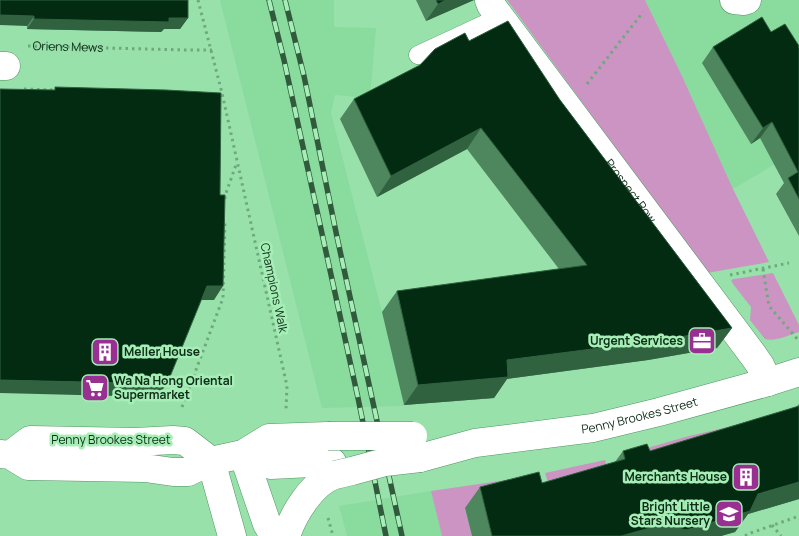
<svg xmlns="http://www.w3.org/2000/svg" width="799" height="536" font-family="Manrope,sans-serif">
<rect width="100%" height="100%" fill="#98e1aa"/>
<path fill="#8adb9e" d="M 220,0 L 334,0 L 334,27 L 376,28 L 370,98 L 335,95 L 331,113 L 382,312 L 404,406 L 322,408 Z
M 645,0 L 799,0 L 799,150 L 733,189 L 682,76 Z
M 431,491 L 442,536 L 347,536 L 339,506 Z"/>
<path fill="#cb94c3" d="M 507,0 L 645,0 L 682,76 L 733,189 L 769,262 L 707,273 Z
M 773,273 L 799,325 L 799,332 C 789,335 775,342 765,339 L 750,320 L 751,307 L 733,284 L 731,280 L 734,279 Z
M 741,424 L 633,464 L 630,453 L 689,436 Z
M 605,460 L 608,471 L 549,486 L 545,473 Z
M 534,476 L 465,508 L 472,536 L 442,536 L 431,491 Z"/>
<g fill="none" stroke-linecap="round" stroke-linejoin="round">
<g stroke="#4f9663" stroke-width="19">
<path id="service" d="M 418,55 L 500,17"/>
</g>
<g stroke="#4f9663" stroke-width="29">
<g id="minor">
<path id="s2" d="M 489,0 L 491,5 L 753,355 L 760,365 L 768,382"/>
<path d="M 734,0 L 744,1 L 747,0"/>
<path d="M 0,66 L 6,66"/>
<path d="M 0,454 L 10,455 L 28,466 L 145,468 L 173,472 L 188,472 L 211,461 L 185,441 L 173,440 L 135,442 L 30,440 L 10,455"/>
<path d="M 243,454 L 271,465 L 332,462"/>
</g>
</g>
<g stroke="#4f9663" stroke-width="29">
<g id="tertiary">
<path d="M 243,454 L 267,524 L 274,536"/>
<path id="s3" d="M 420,458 L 475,443 L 593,428 L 659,412 L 768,382 L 799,372"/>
<path d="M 232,536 L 211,461 L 243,454 L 269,438 L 328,436"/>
<path d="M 286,536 C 293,515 312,482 335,475"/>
</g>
</g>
<g stroke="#6ea97d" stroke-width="3" stroke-dasharray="2.5 4" stroke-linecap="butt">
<path d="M 198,0 L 222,93 L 287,386 L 286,409"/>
<path id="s1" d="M 28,46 L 186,50 L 212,50"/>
<path d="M 587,84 L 643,12"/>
<path d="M 24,89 L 55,90"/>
<path d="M 225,199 L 225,196 L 237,162"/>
<path d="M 763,269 L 769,306 L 799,341"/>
<path d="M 730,275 L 789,263"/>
<path d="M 182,407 L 223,298 L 225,220"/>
<path d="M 328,518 L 333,536"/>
<path d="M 772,525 L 781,536"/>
<path d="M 745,536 L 748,534 L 799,516"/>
</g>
<use href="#service" stroke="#fff" stroke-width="18"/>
<use href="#minor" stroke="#fff" stroke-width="28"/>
<use href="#tertiary" stroke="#fff" stroke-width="28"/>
<g stroke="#315a3d" stroke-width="5.5">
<path id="rail" d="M 269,0 L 284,60 L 358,398 L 386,536
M 285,0 L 304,76 L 337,237 L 402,536"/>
</g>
<use href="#rail" stroke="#a5eeb6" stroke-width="4" stroke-dasharray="11" stroke-linecap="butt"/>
<g stroke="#4f9663" stroke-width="29" stroke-linecap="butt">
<path id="tertiary-bridge" d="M 328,436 L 413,436
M 335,475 L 352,471 L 385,462 L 420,458"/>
</g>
<use href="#tertiary-bridge" stroke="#fff" stroke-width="28"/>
</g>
<path fill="#4e865e" d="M 0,0 L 188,18 L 180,29 L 164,29 L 161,32 L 27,29 L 27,26 Z
M 416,0 L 474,0 L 426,21 Z
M 771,32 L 799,48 L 799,236 L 776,194 L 784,183 L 760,138 L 751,144 L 702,63 L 713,47 Z
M 469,41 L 560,100 L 732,328 L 717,348 L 648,360 L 507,379 L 494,398 L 404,405 L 382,312 L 397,291 L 559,269 L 467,149 L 377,197 L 340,119 L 354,99 Z
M 799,404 L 799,499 L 748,514 L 735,532 L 721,536 L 472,536 L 465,508 L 480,487 L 542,483 L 615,462 L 623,451 L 650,451 L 796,407 Z"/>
<path fill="#306240" d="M 446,0 L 474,0 L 426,21 L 438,4 Z
M 0,15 L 34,16 L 27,26 L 0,25 Z
M 188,18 L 180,29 L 164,29 L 161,32 L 27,29 L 34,19 Z
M 772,122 L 760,138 L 751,144 L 763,128 Z
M 481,128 L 467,149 L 377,197 L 391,176 Z
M 207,286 L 223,286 L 214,300 L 197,300 Z
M 732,328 L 717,348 L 648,360 L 507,379 L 494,398 L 404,405 L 418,385 L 507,360 Z
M 0,380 L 167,384 L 157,397 L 0,393 Z
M 799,482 L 799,499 L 748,514 L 735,532 L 721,536 L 621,536 Z"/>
<path fill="#032b12" stroke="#306240" d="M 0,0 L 188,0 L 188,18 L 169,18 L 169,22 L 34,19 L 34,16 L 0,15 Z
M 436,0 L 446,0 L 438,4 Z
M 762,17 L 771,32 L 785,24 L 799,46 L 798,47 L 799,48 L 799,199 L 788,178 L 798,172 L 772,122 L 763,128 L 713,47 Z
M 508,21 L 560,100 L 732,328 L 662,340 L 507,360 L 508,377 L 418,385 L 397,291 L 587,265 L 481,128 L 391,176 L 354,99 L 420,65 L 435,49 L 465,33 L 469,41 Z
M 55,87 L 166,90 L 221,93 L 220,195 L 225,195 L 223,286 L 207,286 L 167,384 L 0,380 L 0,89 L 55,90 Z
M 799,406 L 799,482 L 758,494 L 750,511 L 686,530 L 664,524 L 621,536 L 492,536 L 480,487 L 539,472 L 542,483 L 625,459 L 623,451 L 647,444 L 650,451 Z"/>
<defs>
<g id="office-square" transform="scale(1.4375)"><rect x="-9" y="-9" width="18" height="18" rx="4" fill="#992f91" stroke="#a5eeb6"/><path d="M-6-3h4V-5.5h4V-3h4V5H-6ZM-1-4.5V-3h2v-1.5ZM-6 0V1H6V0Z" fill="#fff"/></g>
<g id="building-square" transform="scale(1.4375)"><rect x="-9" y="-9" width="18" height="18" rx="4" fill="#992f91" stroke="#a5eeb6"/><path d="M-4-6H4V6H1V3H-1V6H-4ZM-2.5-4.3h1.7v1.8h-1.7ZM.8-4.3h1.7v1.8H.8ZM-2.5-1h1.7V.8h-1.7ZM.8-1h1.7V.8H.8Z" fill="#fff"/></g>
<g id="supermarket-square" transform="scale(1.4375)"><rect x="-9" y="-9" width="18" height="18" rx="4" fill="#992f91" stroke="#a5eeb6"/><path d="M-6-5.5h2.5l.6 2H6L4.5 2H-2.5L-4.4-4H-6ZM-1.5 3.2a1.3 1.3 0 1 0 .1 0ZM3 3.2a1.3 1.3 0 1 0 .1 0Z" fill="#fff"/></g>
<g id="school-square" transform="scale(1.4375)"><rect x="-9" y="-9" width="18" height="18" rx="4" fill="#992f91" stroke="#a5eeb6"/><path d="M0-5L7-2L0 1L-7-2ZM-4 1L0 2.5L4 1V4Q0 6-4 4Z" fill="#fff"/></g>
</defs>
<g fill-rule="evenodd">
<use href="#office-square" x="702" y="341"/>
<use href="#building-square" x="105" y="352"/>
<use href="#supermarket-square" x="95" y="388"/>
<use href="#building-square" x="746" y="477"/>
<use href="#school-square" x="729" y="514"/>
</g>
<g text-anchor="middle" stroke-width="5" stroke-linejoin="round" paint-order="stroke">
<g font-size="12" fill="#0e2c18" stroke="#a5eeb6">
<text dy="4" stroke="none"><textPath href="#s1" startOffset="40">Oriens Mews</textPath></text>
<text dy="4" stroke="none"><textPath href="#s2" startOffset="238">Prospect Row</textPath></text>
<text transform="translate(274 288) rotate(78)" y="4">Champions Walk</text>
<text dy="4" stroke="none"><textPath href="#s3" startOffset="224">Penny Brookes Street</textPath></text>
<text x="111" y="444">Penny Brookes Street</text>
</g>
<g font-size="12" font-weight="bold" fill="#0e2c18" stroke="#a5eeb6" text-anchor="end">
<text x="683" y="345">Urgent Services</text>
<text x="124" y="356" text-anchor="start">Meller House</text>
<text x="114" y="385" text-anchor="start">Wa Na Hong Oriental<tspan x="114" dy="14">Supermarket</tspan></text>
<text x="727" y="481">Merchants House</text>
<text x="710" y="511">Bright Little<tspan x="710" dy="14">Stars Nursery</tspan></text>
</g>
</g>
</svg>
